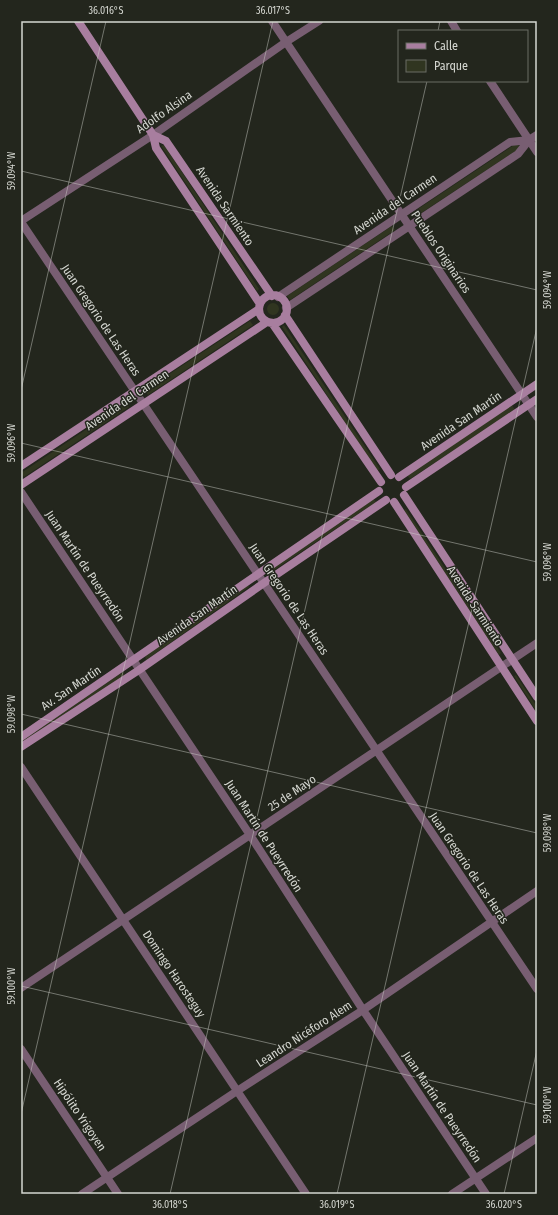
<svg xmlns="http://www.w3.org/2000/svg" width="558" height="1215" font-family="'Fira Sans Condensed',sans-serif">
<rect width="100%" height="100%" fill="#23261d"/>
<path fill="#303520" d="M 517,143 L 520,148 L 415,217 L 412,213 Z
M 164,145 L 259,289 L 257,291 L 161,146 Z
M 392,226 L 395,230 L 290,300 L 287,296 Z
M267 309a6 6 0 1 1 12 0a6 6 0 1 1-12 0Z
M 250,321 L 253,325 L 148,395 L 145,390 Z
M 284,325 L 380,469 L 377,471 L 282,327 Z
M 126,403 L 129,407 L 24,477 L 21,473 Z
M 512,405 L 515,410 L 410,479 L 407,475 Z
M 373,498 L 376,502 L 271,572 L 268,567 Z
M 406,509 L 501,653 L 499,655 L 404,510 Z
M 247,583 L 249,587 L 146,660 L 145,656 Z
M 123,672 L 125,676 L 21,744 L 21,740 Z
M 516,675 L 537,707 L 537,712 L 514,676 Z"/>
<g fill="none" stroke-linecap="round" stroke-linejoin="round">
<path stroke="#785e72" stroke-width="8" d="M 272,21 L 537,417
M 451,21 L 457,31
M 490,81 L 537,152
M 21,221 L 153,135 L 286,42 L 319,21
M 21,222 L 537,989
M 21,492 L 250,835 L 363,1010 L 486,1194
M 21,767 L 306,1194
M 21,988 L 537,643
M 21,1049 L 118,1194
M 82,1194 L 237,1091 L 363,1010 L 537,891
M 452,1194 L 537,1138"/>
<path stroke="#785e72" stroke-width="8" d="M 278,297 L 510,142 L 529,140
M 286,308 L 518,154 L 529,140 L 537,135"/>
<path stroke="#a87e9f" stroke-width="8" d="M 78,21 L 153,135 L 156,148 L 260,304
M 153,135 L 166,141 L 272,296
M259 309a14 14 0 1 1 28 0a14 14 0 1 1-28 0Z
M 285,315 L 391,475
M 272,323 L 381,482
M 21,466 L 259,309
M 399,477 L 537,384
M 21,485 L 267,322
M 406,487 L 537,399
M 404,495 L 537,697
M 394,502 L 537,721
M 21,737 L 379,491
M 21,747 L 139,670 L 264,583 L 386,500"/>
</g>
<path fill="none" stroke="#d5d7d1" stroke-width="1" stroke-opacity="0.45" d="M 438,31 L 440,21M 21,171 L 537,290M 21,390 L 106,21M 21,443 L 537,562M 21,714 L 537,833M 21,986 L 537,1105M 21,1114 L 273,21M 170,1194 L 427,81M 337,1194 L 537,327M 504,1194 L 537,1050"/>
<g text-anchor="middle" stroke-width="3" stroke-linejoin="round" paint-order="stroke">
<g font-size="12" fill="#d5d7d1" stroke="#23261d">
<text transform="translate(164 112) rotate(-35)" y="4">Adolfo Alsina</text>
<text transform="translate(395 204) rotate(-34)" y="4">Avenida del Carmen</text>
<text transform="translate(225 206) rotate(56)" y="4">Avenida Sarmiento</text>
<text transform="translate(441 252) rotate(56)" y="4">Pueblos Originarios</text>
<text transform="translate(101 320) rotate(56)" y="4">Juan Gregorio de Las Heras</text>
<text transform="translate(127 400) rotate(-34)" y="4">Avenida del Carmen</text>
<text transform="translate(461 421) rotate(-34)" y="4">Avenida San Martín</text>
<text transform="translate(85 566) rotate(56)" y="4">Juan Martín de Pueyrredón</text>
<text transform="translate(289 599) rotate(56)" y="4">Juan Gregorio de Las Heras</text>
<text transform="translate(475 606) rotate(57)" y="4">Avenida Sarmiento</text>
<text transform="translate(197 615) rotate(-35)" y="4">Avenida San Martín</text>
<text transform="translate(71 688) rotate(-34)" y="4">Av. San Martín</text>
<text transform="translate(292 793) rotate(-34)" y="4">25 de Mayo</text>
<text transform="translate(264 836) rotate(57)" y="4">Juan Martín de Pueyrredón</text>
<text transform="translate(469 868) rotate(56)" y="4">Juan Gregorio de Las Heras</text>
<text transform="translate(174 974) rotate(56)" y="4">Domingo Harosteguy</text>
<text transform="translate(304 1034) rotate(-33)" y="4">Leandro Nicéforo Alem</text>
<text transform="translate(442 1107) rotate(56)" y="4">Juan Martín de Pueyrredón</text>
<text transform="translate(80 1115) rotate(56)" y="4">Hipólito Yrigoyen</text>
</g>
</g>
<rect width="558" height="1215" fill="none" stroke="#23261d" stroke-width="44"/>
<rect x="398" y="30" width="130" height="52" fill="#23261d" stroke="#6a6d65"/>
<rect x="406" y="43" width="20" height="6" fill="#a87e9f" stroke="#6a6d65"/>
<text x="434" y="50" font-size="12" fill="#d5d7d1">Calle</text>
<rect x="406" y="60" width="20" height="12" fill="#303520" stroke="#6a6d65"/>
<text x="434" y="70" font-size="12" fill="#d5d7d1">Parque</text>
<rect x="22" y="22" width="514" height="1171" fill="none" stroke="#d5d7d1" stroke-width="1.5"/>
<g font-size="10" text-anchor="middle" fill="#d5d7d1">
<text x="106" y="14">36.016°S</text>
<text x="273" y="14">36.017°S</text>
<text transform="translate(11 171) rotate(-90)" y="4">59.094°W</text>
<text transform="translate(547 290) rotate(-90)" y="4">59.094°W</text>
<text transform="translate(11 443) rotate(-90)" y="4">59.096°W</text>
<text transform="translate(547 562) rotate(-90)" y="4">59.096°W</text>
<text transform="translate(11 714) rotate(-90)" y="4">59.098°W</text>
<text transform="translate(547 833) rotate(-90)" y="4">59.098°W</text>
<text transform="translate(11 986) rotate(-90)" y="4">59.100°W</text>
<text transform="translate(547 1105) rotate(-90)" y="4">59.100°W</text>
<text x="170" y="1208">36.018°S</text>
<text x="337" y="1208">36.019°S</text>
<text x="504" y="1208">36.020°S</text>
</g>
</svg>
